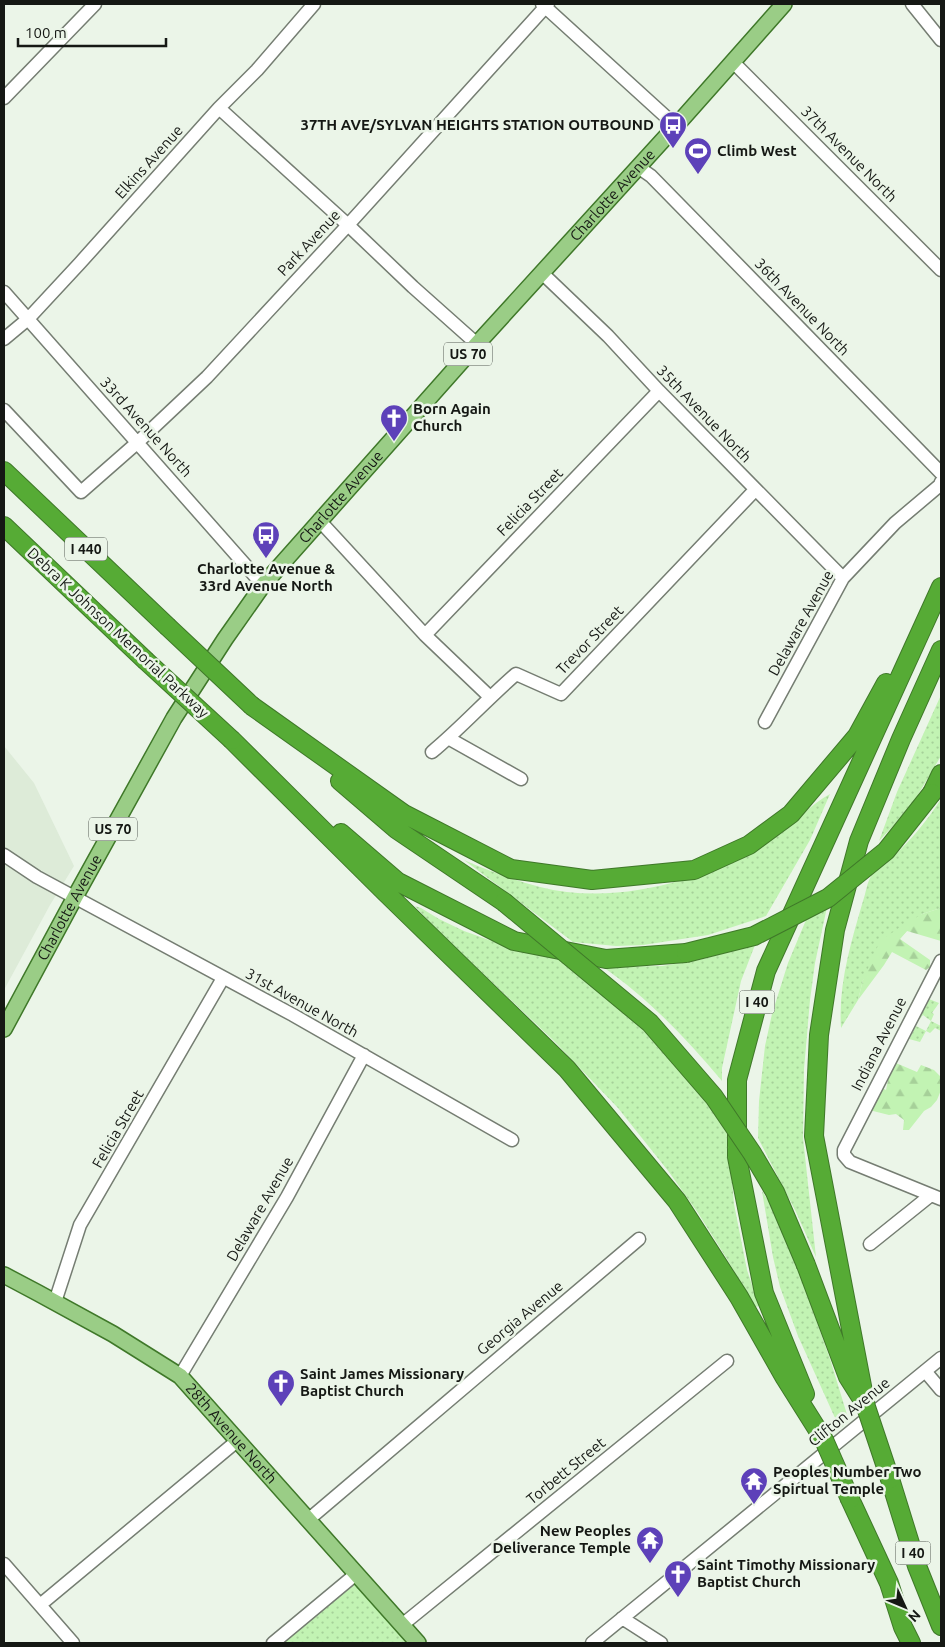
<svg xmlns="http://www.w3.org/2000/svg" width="945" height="1647" font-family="Ubuntu,sans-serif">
<defs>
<pattern id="green-dots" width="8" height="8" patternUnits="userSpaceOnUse" patternTransform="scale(1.25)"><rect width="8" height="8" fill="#c2f3b3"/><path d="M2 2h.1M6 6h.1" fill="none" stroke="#a6d099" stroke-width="1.8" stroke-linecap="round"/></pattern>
<pattern id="forest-firs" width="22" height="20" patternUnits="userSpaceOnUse" patternTransform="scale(1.25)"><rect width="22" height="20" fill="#c2f3b3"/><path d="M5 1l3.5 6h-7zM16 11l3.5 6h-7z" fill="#a6d099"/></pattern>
</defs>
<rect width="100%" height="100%" fill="#ebf5e8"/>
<path fill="#ddebd8" d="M 4,746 L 34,783 L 74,866 L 50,905 L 4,990 Z"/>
<path fill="url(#green-dots)" d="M 941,695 L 941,756 L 916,798 L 893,826 L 879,841 L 897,792 Z
M 830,794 L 810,840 L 766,916 L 708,935 L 643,945 L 616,946 L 573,942 L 464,860 C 489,871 514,880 540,887 C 618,907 711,879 776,836 C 794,824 812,803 830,794 Z
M 941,799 L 941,908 L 922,914 L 863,980 L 858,1000 L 841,1028 C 838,985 851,942 863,901 C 866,893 867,881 872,875 C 876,871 882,867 887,863 C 907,844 926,823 941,799 Z
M 415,906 L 421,908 L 439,919 L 464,931 L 489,940 L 529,953 L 559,959 L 605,995 L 642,1027 L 696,1086 L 728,1130 L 734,1204 L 747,1270 L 759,1306 L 755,1307 L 727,1259 L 698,1213 L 669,1172 L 618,1108 L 554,1041 L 436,929 Z
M 827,907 L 815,963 L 810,1000 L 804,1069 L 803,1138 L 816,1257 L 796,1212 L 758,1138 L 759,1101 L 765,1046 L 772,1014 L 788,963 L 806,920 Z
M 755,945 L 741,981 L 722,1068 L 722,1081 C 686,1038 649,999 603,967 L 662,966 L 699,960 Z
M 929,999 L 939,1003 L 932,1013 L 934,1014 L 931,1021 L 941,1026 L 941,1031 L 935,1028 L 930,1033 L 926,1031 L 920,1042 L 909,1039 L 916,1026 L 926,1031 L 931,1021 L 923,1015 L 920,1019 L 918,1018 Z
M 762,1191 L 769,1202 L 802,1280 L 830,1359 L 849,1421 L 840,1429 L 798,1336 L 780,1287 L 773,1257 Z
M 356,1574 L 418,1643 L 273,1643 Z"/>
<path fill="url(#forest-firs)" d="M 941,908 L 941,941 L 907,931 L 900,939 L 930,960 L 930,967 L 926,970 L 892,952 L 884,965 L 858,1000 L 863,980 L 880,941 L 899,928 L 922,914 Z
M 896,1063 L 917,1072 L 921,1065 L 934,1070 L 941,1077 L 941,1090 L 937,1100 L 931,1107 L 924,1111 L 909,1130 L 903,1130 L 904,1120 L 896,1114 L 889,1115 L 869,1110 L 882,1088 L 886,1090 L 888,1080 Z"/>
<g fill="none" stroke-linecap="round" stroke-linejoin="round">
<g stroke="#757d72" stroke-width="15">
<path id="minor" d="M 542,4 L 676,126
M 912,4 L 941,40
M 733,62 L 941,270
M 4,98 L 95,4
M 219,108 L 348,225 L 413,287 L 477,344
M 638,167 L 651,176 L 703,229 L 941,473
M 542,273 L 608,336 L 659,391 L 843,578
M 4,292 L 263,585
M 4,339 L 28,319 L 80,263 L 219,108 L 257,70 L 314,4
M 4,410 L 81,492 L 138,442 L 207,377 L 348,225 L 548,4
M 319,520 L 425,635 L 490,697
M 425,635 L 659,391
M 765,722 L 843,578 L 895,523 L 940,485 L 941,482
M 448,738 L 521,779
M 432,752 C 461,728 487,699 516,674 L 561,694 L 755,490
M 4,855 L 37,877 L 293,1015 L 512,1140
M 941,961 L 844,1150 L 844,1155 L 850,1162 L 941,1199
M 870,1244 L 931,1195
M 55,1302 L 80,1225 L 223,978
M 925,1371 L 941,1390
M 180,1376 L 287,1197 L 364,1055
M 308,1520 L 639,1239
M 4,1564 L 73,1643
M 40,1605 L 237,1441
M 622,1618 L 661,1643
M 402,1625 L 727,1361
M 273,1643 L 356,1574
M 592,1643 L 941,1358"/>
</g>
<g stroke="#3f7829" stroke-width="18">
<g id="major">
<path id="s1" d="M 4,1029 L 75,897 L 174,718 L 225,639 L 263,585 L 477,344 L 683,118 L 784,4"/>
<path id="s2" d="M 4,1275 L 38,1293 L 113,1334 L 180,1376 L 418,1643"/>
</g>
</g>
<g stroke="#3f7829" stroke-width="20">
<path id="highway" d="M 4,471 L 167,626
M 4,526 L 145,660
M 252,706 L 404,814 L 511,869 L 592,880 L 694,870 L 749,845 L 791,814 L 857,736 L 886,683
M 232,740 L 386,893 L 567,1069 L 677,1201 L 739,1297 L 785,1378 L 824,1440
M 340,781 L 396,829 L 504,902
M 932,793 L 941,774
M 341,833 L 398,882 L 514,941 L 606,959 L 686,953
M 806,1265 L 848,1377 L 860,1396
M 805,1394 L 764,1293 L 737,1157 L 737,1080 L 766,971 L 941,587
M 866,1407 L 814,1136 L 819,1035 L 835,930 L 859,841 L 901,739 L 941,650
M 890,1479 L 917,1566 L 941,1626
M 850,1499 L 889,1583 L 903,1627 L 911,1643"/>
</g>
<use href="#minor" stroke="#fff" stroke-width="12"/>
<use href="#major" stroke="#9acd86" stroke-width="15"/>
<use href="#highway" stroke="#56ab35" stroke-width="18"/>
<g stroke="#3f7829" stroke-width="20" stroke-linecap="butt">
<path id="highway-bridge" d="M 167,626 L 252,706
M 145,660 L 232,740
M 504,902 L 650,1023 L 714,1097 L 752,1153 L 775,1192 L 806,1265
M 686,953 L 754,936 L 828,898 L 886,851 L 932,793
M 866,1407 L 890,1479
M 824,1440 L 850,1499"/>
</g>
<use href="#highway-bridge" stroke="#56ab35" stroke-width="18"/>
</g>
<defs>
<g id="bus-pin" transform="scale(1.4375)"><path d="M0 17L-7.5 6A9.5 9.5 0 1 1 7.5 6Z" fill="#5d41b9" stroke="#ebf5e8"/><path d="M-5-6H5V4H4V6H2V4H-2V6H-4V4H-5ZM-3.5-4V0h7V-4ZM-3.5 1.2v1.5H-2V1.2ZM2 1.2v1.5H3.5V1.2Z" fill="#fff"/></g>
<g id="stadium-pin" transform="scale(1.4375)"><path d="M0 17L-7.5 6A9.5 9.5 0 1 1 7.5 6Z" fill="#5d41b9" stroke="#ebf5e8"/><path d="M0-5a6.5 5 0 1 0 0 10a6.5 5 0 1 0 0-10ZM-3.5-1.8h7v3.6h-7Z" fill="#fff"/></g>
<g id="church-pin" transform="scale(1.4375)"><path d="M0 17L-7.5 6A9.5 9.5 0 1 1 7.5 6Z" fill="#5d41b9" stroke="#ebf5e8"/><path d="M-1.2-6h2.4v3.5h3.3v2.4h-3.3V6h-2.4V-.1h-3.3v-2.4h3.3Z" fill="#fff"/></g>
<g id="temple-pin" transform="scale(1.4375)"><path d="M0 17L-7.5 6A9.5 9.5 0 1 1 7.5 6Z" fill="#5d41b9" stroke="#ebf5e8"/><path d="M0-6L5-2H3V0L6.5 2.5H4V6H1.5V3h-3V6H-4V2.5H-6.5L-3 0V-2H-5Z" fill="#fff"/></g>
</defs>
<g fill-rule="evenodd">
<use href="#bus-pin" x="673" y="125"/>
<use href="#stadium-pin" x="698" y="151"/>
<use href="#church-pin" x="394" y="418"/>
<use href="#bus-pin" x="266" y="535"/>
<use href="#church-pin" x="281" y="1383"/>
<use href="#temple-pin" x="754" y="1481"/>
<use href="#temple-pin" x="650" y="1540"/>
<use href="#church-pin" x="678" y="1574"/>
</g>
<g text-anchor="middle" stroke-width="5" stroke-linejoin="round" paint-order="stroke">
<g fill="#ebf5e8" stroke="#555a54" stroke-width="1">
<rect x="444" y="342.5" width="48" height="23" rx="4"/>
<rect x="65" y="537.5" width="42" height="23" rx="4"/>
<rect x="89" y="817.5" width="48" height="23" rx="4"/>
<rect x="739.5" y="990.5" width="35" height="23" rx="4"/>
<rect x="895.5" y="1541.5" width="35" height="23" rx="4"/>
</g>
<g font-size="14" font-weight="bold" fill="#151814">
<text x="468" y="359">US 70</text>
<text x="86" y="554">I 440</text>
<text x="113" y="834">US 70</text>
<text x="757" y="1007">I 40</text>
<text x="913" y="1558">I 40</text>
</g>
<g font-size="15" font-weight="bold" fill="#151814" stroke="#ebf5e8" text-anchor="start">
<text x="654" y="130" text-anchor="end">37TH AVE/SYLVAN HEIGHTS STATION OUTBOUND</text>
<text x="717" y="156">Climb West</text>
<text x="413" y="414">Born Again<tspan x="413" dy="17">Church</tspan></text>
<text x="266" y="574" text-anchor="middle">Charlotte Avenue &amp;<tspan x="266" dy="17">33rd Avenue North</tspan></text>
<text x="300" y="1379">Saint James Missionary<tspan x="300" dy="17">Baptist Church</tspan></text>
<text x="773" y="1477">Peoples Number Two<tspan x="773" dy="17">Spirtual Temple</tspan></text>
<text x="631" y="1536" text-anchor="end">New Peoples<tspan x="631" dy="17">Deliverance Temple</tspan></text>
<text x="697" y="1570">Saint Timothy Missionary<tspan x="697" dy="17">Baptist Church</tspan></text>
</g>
<g font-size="15" fill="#151814" stroke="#ebf5e8">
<text transform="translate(849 154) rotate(45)" y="5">37th Avenue North</text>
<text transform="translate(149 162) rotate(-48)" y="5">Elkins Avenue</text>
<text dy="5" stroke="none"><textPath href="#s1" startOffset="1038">Charlotte Avenue</textPath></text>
<text transform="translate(309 243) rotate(-47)" y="5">Park Avenue</text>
<text transform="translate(802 307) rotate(46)" y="5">36th Avenue North</text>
<text transform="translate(704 414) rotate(46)" y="5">35th Avenue North</text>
<text transform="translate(146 427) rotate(48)" y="5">33rd Avenue North</text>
<text dy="5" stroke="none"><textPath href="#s1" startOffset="632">Charlotte Avenue</textPath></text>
<text transform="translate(530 502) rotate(-46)" y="5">Felicia Street</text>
<text transform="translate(801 623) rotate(-61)" y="5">Delaware Avenue</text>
<text transform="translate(118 633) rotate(43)" y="5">Debra K Johnson Memorial Parkway</text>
<text transform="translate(590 640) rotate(-46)" y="5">Trevor Street</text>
<text dy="5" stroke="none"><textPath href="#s1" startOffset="138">Charlotte Avenue</textPath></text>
<text transform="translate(302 1003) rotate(29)" y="5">31st Avenue North</text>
<text transform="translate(879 1044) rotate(-63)" y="5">Indiana Avenue</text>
<text transform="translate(118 1129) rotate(-60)" y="5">Felicia Street</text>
<text transform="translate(260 1209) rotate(-60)" y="5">Delaware Avenue</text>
<text transform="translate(520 1318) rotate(-40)" y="5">Georgia Avenue</text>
<text transform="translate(849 1412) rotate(-39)" y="5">Clifton Avenue</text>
<text dy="5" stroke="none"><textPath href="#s2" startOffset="280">28th Avenue North</textPath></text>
<text transform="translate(566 1471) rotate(-39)" y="5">Torbett Street</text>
</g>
</g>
<rect width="945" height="1647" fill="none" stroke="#151814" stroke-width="10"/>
<g transform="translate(905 1607) rotate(134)" stroke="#ebf5e8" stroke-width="4" paint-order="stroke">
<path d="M0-4L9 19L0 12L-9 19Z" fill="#151814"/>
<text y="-8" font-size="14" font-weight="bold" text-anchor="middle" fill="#151814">N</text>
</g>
<path d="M18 38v8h148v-8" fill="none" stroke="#151814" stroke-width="2.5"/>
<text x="25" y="38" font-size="15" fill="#151814" stroke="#ebf5e8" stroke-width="4" paint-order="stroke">100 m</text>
</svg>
